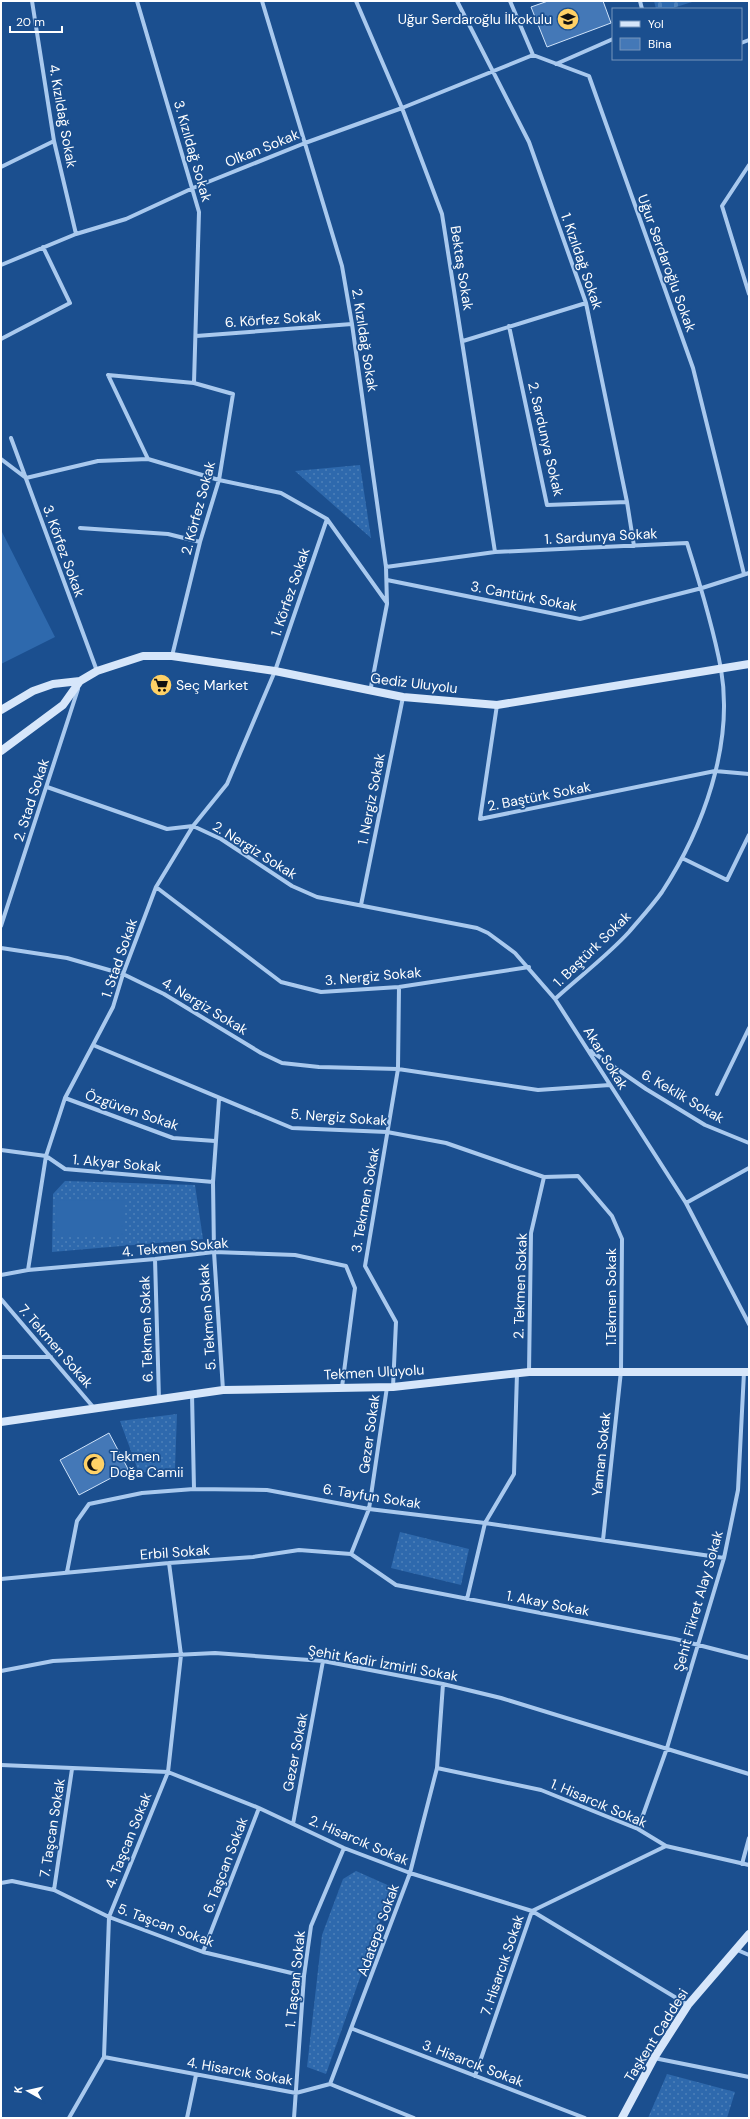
<svg xmlns="http://www.w3.org/2000/svg" width="750" height="2119" font-family="'DM Sans',sans-serif">
<defs>
<pattern id="grass-dots" width="8" height="8" patternUnits="userSpaceOnUse"><rect width="8" height="8" fill="#2e69ad"/><path d="M2 2h.1M6 6h.1" fill="none" stroke="#4d80b9" stroke-width="1.8" stroke-linecap="round"/></pattern>
<pattern id="cemetery-stones" width="16" height="16" patternUnits="userSpaceOnUse"><rect width="16" height="16" fill="#2e69ad"/><path d="M2 7V4a2 2 0 0 1 4 0v3zM10 15v-3a2 2 0 0 1 4 0v3z" fill="#4d80b9"/></pattern>
</defs>
<rect width="100%" height="100%" fill="#1b4f8f"/>
<path fill="url(#grass-dots)" d="M 360,465 L 371,538 L 295,471 Z
M 65,1181 L 195,1185 L 203,1239 L 52,1252 L 53,1194 Z
M 177,1414 L 175,1469 L 139,1473 L 120,1421 Z
M 400,1532 L 469,1549 L 461,1585 L 391,1568 Z
M 356,1871 L 392,1887 L 326,2074 L 307,2067 L 322,1935 L 343,1879 Z
M 667,2074 L 735,2092 L 727,2118 L 648,2118 Z"/>
<path fill="url(#cemetery-stones)" d="M 654,1 L 695,1 L 670,9 L 656,9 Z"/>
<path fill="#2e69ad" d="M 1,530 L 55,637 L 1,664 Z
M 57,1200 L 125,1201 L 125,1236 L 56,1236 Z"/>
<path fill="#4478b7" stroke="#cfe3fa" d="M 548,1 L 603,1 L 611,23 L 547,47 L 531,7 Z
M 109,1433 L 128,1469 L 79,1495 L 60,1460 Z"/>
<g fill="none" stroke-linecap="round" stroke-linejoin="round">
<path stroke="#a9c9ee" stroke-width="4" d="M 32,1 L 54,141 L 76,234
M 137,1 L 199,212 L 194,383
M 262,1 L 342,266 L 352,324 L 386,567 L 387,604 L 370,692
M 356,1 L 402,108 L 442,214 L 495,552
M 457,1 L 529,142 L 586,303 L 627,502 L 634,546
M 510,1 L 533,55 L 589,76 L 693,368 L 744,574
M 640,1 L 642,9
M 741,43 L 749,40
M 556,64 L 613,39
M 749,165 L 722,206 L 749,294
M 1,167 L 54,141
M 1,265 L 76,234 L 126,219 L 193,188 L 305,143 L 402,108 L 533,55
M 509,326 L 547,505 L 627,502
M 196,336 L 352,324
M 1,339 L 70,303 L 43,247
M 463,341 L 586,303
M 108,375 L 194,383 L 233,394 L 219,480 L 200,542 L 172,656
M 108,375 L 148,459
M 11,438 L 97,671
M 1,459 L 26,478 L 98,461 L 148,459 L 219,480 L 281,493 L 327,519 L 387,603
M 80,528 L 168,534 L 200,542
M 386,567 L 495,552 L 687,543 C 700,584 713,626 721,669 C 734,745 703,829 662,892 C 652,906 640,919 629,932 C 607,956 579,977 555,999
M 387,580 L 580,619 L 702,588 L 749,573
M 497,705 L 480,819 L 715,771 L 749,774
M 47,787 L 167,829 L 193,826 L 221,839 L 292,886 L 317,897 L 477,928 L 488,933 L 515,953 L 555,999 L 686,1203 L 749,1324
M 682,858 L 727,880 L 749,835
M 156,887 L 281,982 L 321,992 L 399,987 L 529,967
M 361,905 L 403,697
M 1,926 L 78,689
M 1,948 L 67,958 L 123,974 L 164,994 L 261,1053 L 282,1063 L 319,1067 L 398,1069 L 538,1090 L 610,1085
M 93,1045 L 292,1128 L 387,1132 L 446,1143 L 544,1177 L 578,1176 L 612,1216 L 622,1239 L 621,1371 L 603,1540
M 591,1051 L 646,1089 L 705,1125 L 749,1143
M 717,1094 L 749,1028
M 65,1098 L 173,1138 L 215,1141
M 219,1099 L 213,1182 L 214,1252 L 223,1390
M 1,1150 L 46,1156 L 65,1169 L 213,1182
M 686,1203 L 749,1168
M 155,1259 L 159,1399
M 28,1270 L 46,1156 L 65,1098 L 113,1007 L 123,974 L 156,887 L 193,826 L 227,784 L 275,671 L 327,519
M 1,1275 L 28,1270 L 155,1259 L 214,1252 L 295,1255 L 346,1266 L 355,1288 L 342,1387
M 1,1299 L 94,1408
M 1,1357 L 51,1357
M 529,1372 L 531,1233 L 544,1177
M 393,1387 L 396,1322 L 365,1266 L 398,1069 L 399,987
M 192,1394 L 194,1489
M 351,1554 L 396,1585 L 675,1639 L 749,1658
M 351,1554 L 369,1509 L 387,1387
M 67,1572 L 77,1521 L 89,1504 L 142,1493 L 194,1489 L 267,1490 L 369,1509 L 485,1523 L 724,1558
M 1,1579 L 169,1563 L 253,1557 L 299,1550 L 351,1554
M 467,1599 L 485,1523 L 514,1474 L 517,1373
M 1,1671 L 53,1661 L 215,1653 L 323,1661 L 443,1684 L 501,1698 L 749,1774
M 1,1765 L 168,1772 L 259,1808 L 344,1848 L 410,1873 L 532,1911 L 688,2005
M 437,1768 L 541,1790 L 638,1829 L 666,1846 L 749,1865
M 293,1824 L 323,1661
M 638,1829 L 667,1748 L 724,1558 L 738,1490 L 744,1372
M 742,1864 L 749,1838
M 1,1883 L 12,1881 L 54,1890 L 109,1917 L 203,1952 L 304,1976
M 54,1890 L 72,1769
M 735,1949 L 749,1955
M 203,1952 L 259,1808
M 353,2029 L 585,2118
M 104,2057 L 296,2093 L 330,2084 L 414,2118
M 654,2058 L 749,2077
M 475,2076 L 532,1911 L 666,1846
M 330,2084 L 410,1873 L 437,1768 L 443,1684
M 69,2118 L 104,2057 L 109,1917 L 168,1772 L 181,1655 L 169,1563
M 187,2118 L 196,2075
M 294,2118 L 304,1976 L 311,1926 L 344,1848"/>
<path stroke="#d6e6fa" stroke-width="8" d="M 1,710 L 33,691 L 53,684 L 80,681 L 97,671 L 143,656 L 172,656 L 275,671 L 403,697 L 497,705 L 749,664
M 1,751 L 63,705 L 80,681
M 1,1422 L 223,1390 L 393,1387 L 529,1372 L 749,1372
M 622,2118 L 654,2058 L 688,2005 L 749,1934"/>
</g>
<defs>
<g id="school-disc" transform="scale(1.15)"><circle r="9.5" fill="#ffd166" stroke="#1b4f8f"/><path d="M0-5L7-2L0 1L-7-2ZM-4 1L0 2.5L4 1V4Q0 6-4 4Z" fill="#111"/></g>
<g id="supermarket-disc" transform="scale(1.15)"><circle r="9.5" fill="#ffd166" stroke="#1b4f8f"/><path d="M-6-5.5h2.5l.6 2H6L4.5 2H-2.5L-4.4-4H-6ZM-1.5 3.2a1.3 1.3 0 1 0 .1 0ZM3 3.2a1.3 1.3 0 1 0 .1 0Z" fill="#111"/></g>
<g id="mosque-disc" transform="scale(1.15)"><circle r="9.5" fill="#ffd166" stroke="#1b4f8f"/><path d="M3.5-4.9A6 6 0 1 0 3.5 4.9A5 5 0 1 1 3.5-4.9Z" fill="#111"/></g>
</defs>
<g fill-rule="evenodd">
<use href="#school-disc" x="568" y="19"/>
<use href="#supermarket-disc" x="161" y="685"/>
<use href="#mosque-disc" x="94" y="1464"/>
</g>
<g text-anchor="middle" stroke-width="3.5" stroke-linejoin="round" paint-order="stroke">
<g font-size="14" fill="#fff" stroke="#1b4f8f" text-anchor="start">
<text x="552" y="24" text-anchor="end">Uğur Serdaroğlu İlkokulu</text>
<text x="176" y="690">Seç Market</text>
<text x="110" y="1461">Tekmen<tspan x="110" dy="16">Doğa Camii</tspan></text>
</g>
<g font-size="14" fill="#fff" stroke="#1b4f8f">
<text transform="translate(63 116) rotate(80)" y="5">4. Kızıldağ Sokak</text>
<text transform="translate(262 148) rotate(-22)" y="5">Olkan Sokak</text>
<text transform="translate(193 151) rotate(74)" y="5">3. Kızıldağ Sokak</text>
<text transform="translate(582 261) rotate(71)" y="5">1. Kızıldağ Sokak</text>
<text transform="translate(667 263) rotate(70)" y="5">Uğur Serdaroğlu Sokak</text>
<text transform="translate(462 268) rotate(81)" y="5">Bektaş Sokak</text>
<text transform="translate(273 319) rotate(-4)" y="5">6. Körfez Sokak</text>
<text transform="translate(365 340) rotate(81)" y="5">2. Kızıldağ Sokak</text>
<text transform="translate(546 439) rotate(77)" y="5">2. Sardunya Sokak</text>
<text transform="translate(198 508) rotate(-75)" y="5">2. Körfez Sokak</text>
<text transform="translate(601 536) rotate(-3)" y="5">1. Sardunya Sokak</text>
<text transform="translate(64 551) rotate(70)" y="5">3. Körfez Sokak</text>
<text transform="translate(290 592) rotate(-71)" y="5">1. Körfez Sokak</text>
<text transform="translate(524 596) rotate(11)" y="5">3. Cantürk Sokak</text>
<text transform="translate(414 683) rotate(7)" y="5">Gediz Uluyolu</text>
<text transform="translate(539 796) rotate(-11)" y="5">2. Baştürk Sokak</text>
<text transform="translate(371 799) rotate(-79)" y="5">1. Nergiz Sokak</text>
<text transform="translate(31 800) rotate(-72)" y="5">2. Stad Sokak</text>
<text transform="translate(255 850) rotate(32)" y="5">2. Nergiz Sokak</text>
<text transform="translate(592 949) rotate(-44)" y="5">1. Baştürk Sokak</text>
<text transform="translate(119 958) rotate(-71)" y="5">1. Stad Sokak</text>
<text transform="translate(373 976) rotate(-5)" y="5">3. Nergiz Sokak</text>
<text transform="translate(205 1006) rotate(31)" y="5">4. Nergiz Sokak</text>
<text transform="translate(606 1058) rotate(58)" y="5">Akar Sokak</text>
<text transform="translate(683 1096) rotate(30)" y="5">6. Keklik Sokak</text>
<text transform="translate(132 1110) rotate(19)" y="5">Özgüven Sokak</text>
<text transform="translate(339 1117) rotate(4)" y="5">5. Nergiz Sokak</text>
<text transform="translate(117 1163) rotate(5)" y="5">1. Akyar Sokak</text>
<text transform="translate(365 1200) rotate(-80)" y="5">3. Tekmen Sokak</text>
<text transform="translate(175 1247) rotate(-5)" y="5">4. Tekmen Sokak</text>
<text transform="translate(520 1286) rotate(-88)" y="5">2. Tekmen Sokak</text>
<text transform="translate(611 1297) rotate(-90)" y="5">1.Tekmen Sokak</text>
<text transform="translate(207 1317) rotate(-94)" y="5">5. Tekmen Sokak</text>
<text transform="translate(146 1329) rotate(-92)" y="5">6. Tekmen Sokak</text>
<text transform="translate(56 1346) rotate(49)" y="5">7. Tekmen Sokak</text>
<text transform="translate(374 1372) rotate(-3)" y="5">Tekmen Uluyolu</text>
<text transform="translate(369 1434) rotate(-82)" y="5">Gezer Sokak</text>
<text transform="translate(601 1454) rotate(-84)" y="5">Yaman Sokak</text>
<text transform="translate(372 1496) rotate(9)" y="5">6. Tayfun Sokak</text>
<text transform="translate(175 1552) rotate(-4)" y="5">Erbil Sokak</text>
<text transform="translate(698 1601) rotate(-74)" y="5">Şehit Fikret Alay Sokak</text>
<text transform="translate(548 1603) rotate(11)" y="5">1. Akay Sokak</text>
<text transform="translate(383 1663) rotate(10)" y="5">Şehit Kadir İzmirli Sokak</text>
<text transform="translate(295 1752) rotate(-79)" y="5">Gezer Sokak</text>
<text transform="translate(599 1803) rotate(23)" y="5">1. Hisarcık Sokak</text>
<text transform="translate(52 1828) rotate(-81)" y="5">7. Taşcan Sokak</text>
<text transform="translate(128 1840) rotate(-68)" y="5">4. Taşcan Sokak</text>
<text transform="translate(359 1840) rotate(23)" y="5">2. Hisarcık Sokak</text>
<text transform="translate(225 1865) rotate(-69)" y="5">6. Taşcan Sokak</text>
<text transform="translate(166 1925) rotate(20)" y="5">5. Taşcan Sokak</text>
<text transform="translate(378 1930) rotate(-70)" y="5">Adatepe Sokak</text>
<text transform="translate(502 1965) rotate(-71)" y="5">7. Hisarcık Sokak</text>
<text transform="translate(295 1979) rotate(-84)" y="5">1. Taşcan Sokak</text>
<text transform="translate(656 2035) rotate(-58)" y="5">Taşkent Caddesi</text>
<text transform="translate(473 2063) rotate(21)" y="5">3. Hisarcık Sokak</text>
<text transform="translate(240 2071) rotate(10)" y="5">4. Hisarcık Sokak</text>
</g>
</g>
<rect width="750" height="2119" fill="none" stroke="#ffffff" stroke-width="4"/>
<rect x="612" y="8" width="130" height="52" fill="#1b4f8f" stroke="#7695bc"/>
<rect x="620" y="21" width="20" height="6" fill="#d6e6fa" stroke="#7695bc"/>
<text x="648" y="28" font-size="12" fill="#ffffff">Yol</text>
<rect x="620" y="38" width="20" height="12" fill="#4478b7" stroke="#7695bc"/>
<text x="648" y="48" font-size="12" fill="#ffffff">Bina</text>
<g transform="translate(28 2091) rotate(278)" stroke="#1b4f8f" stroke-width="3" paint-order="stroke">
<path d="M0-3L7 15L0 10L-7 15Z" fill="#ffffff"/>
<text y="-6" font-size="11" font-weight="bold" text-anchor="middle" fill="#ffffff">K</text>
</g>
<path d="M10 26v6h52v-6" fill="none" stroke="#ffffff" stroke-width="2"/>
<text x="16" y="26" font-size="12" fill="#ffffff" stroke="#1b4f8f" stroke-width="3" paint-order="stroke">20 m</text>
</svg>
